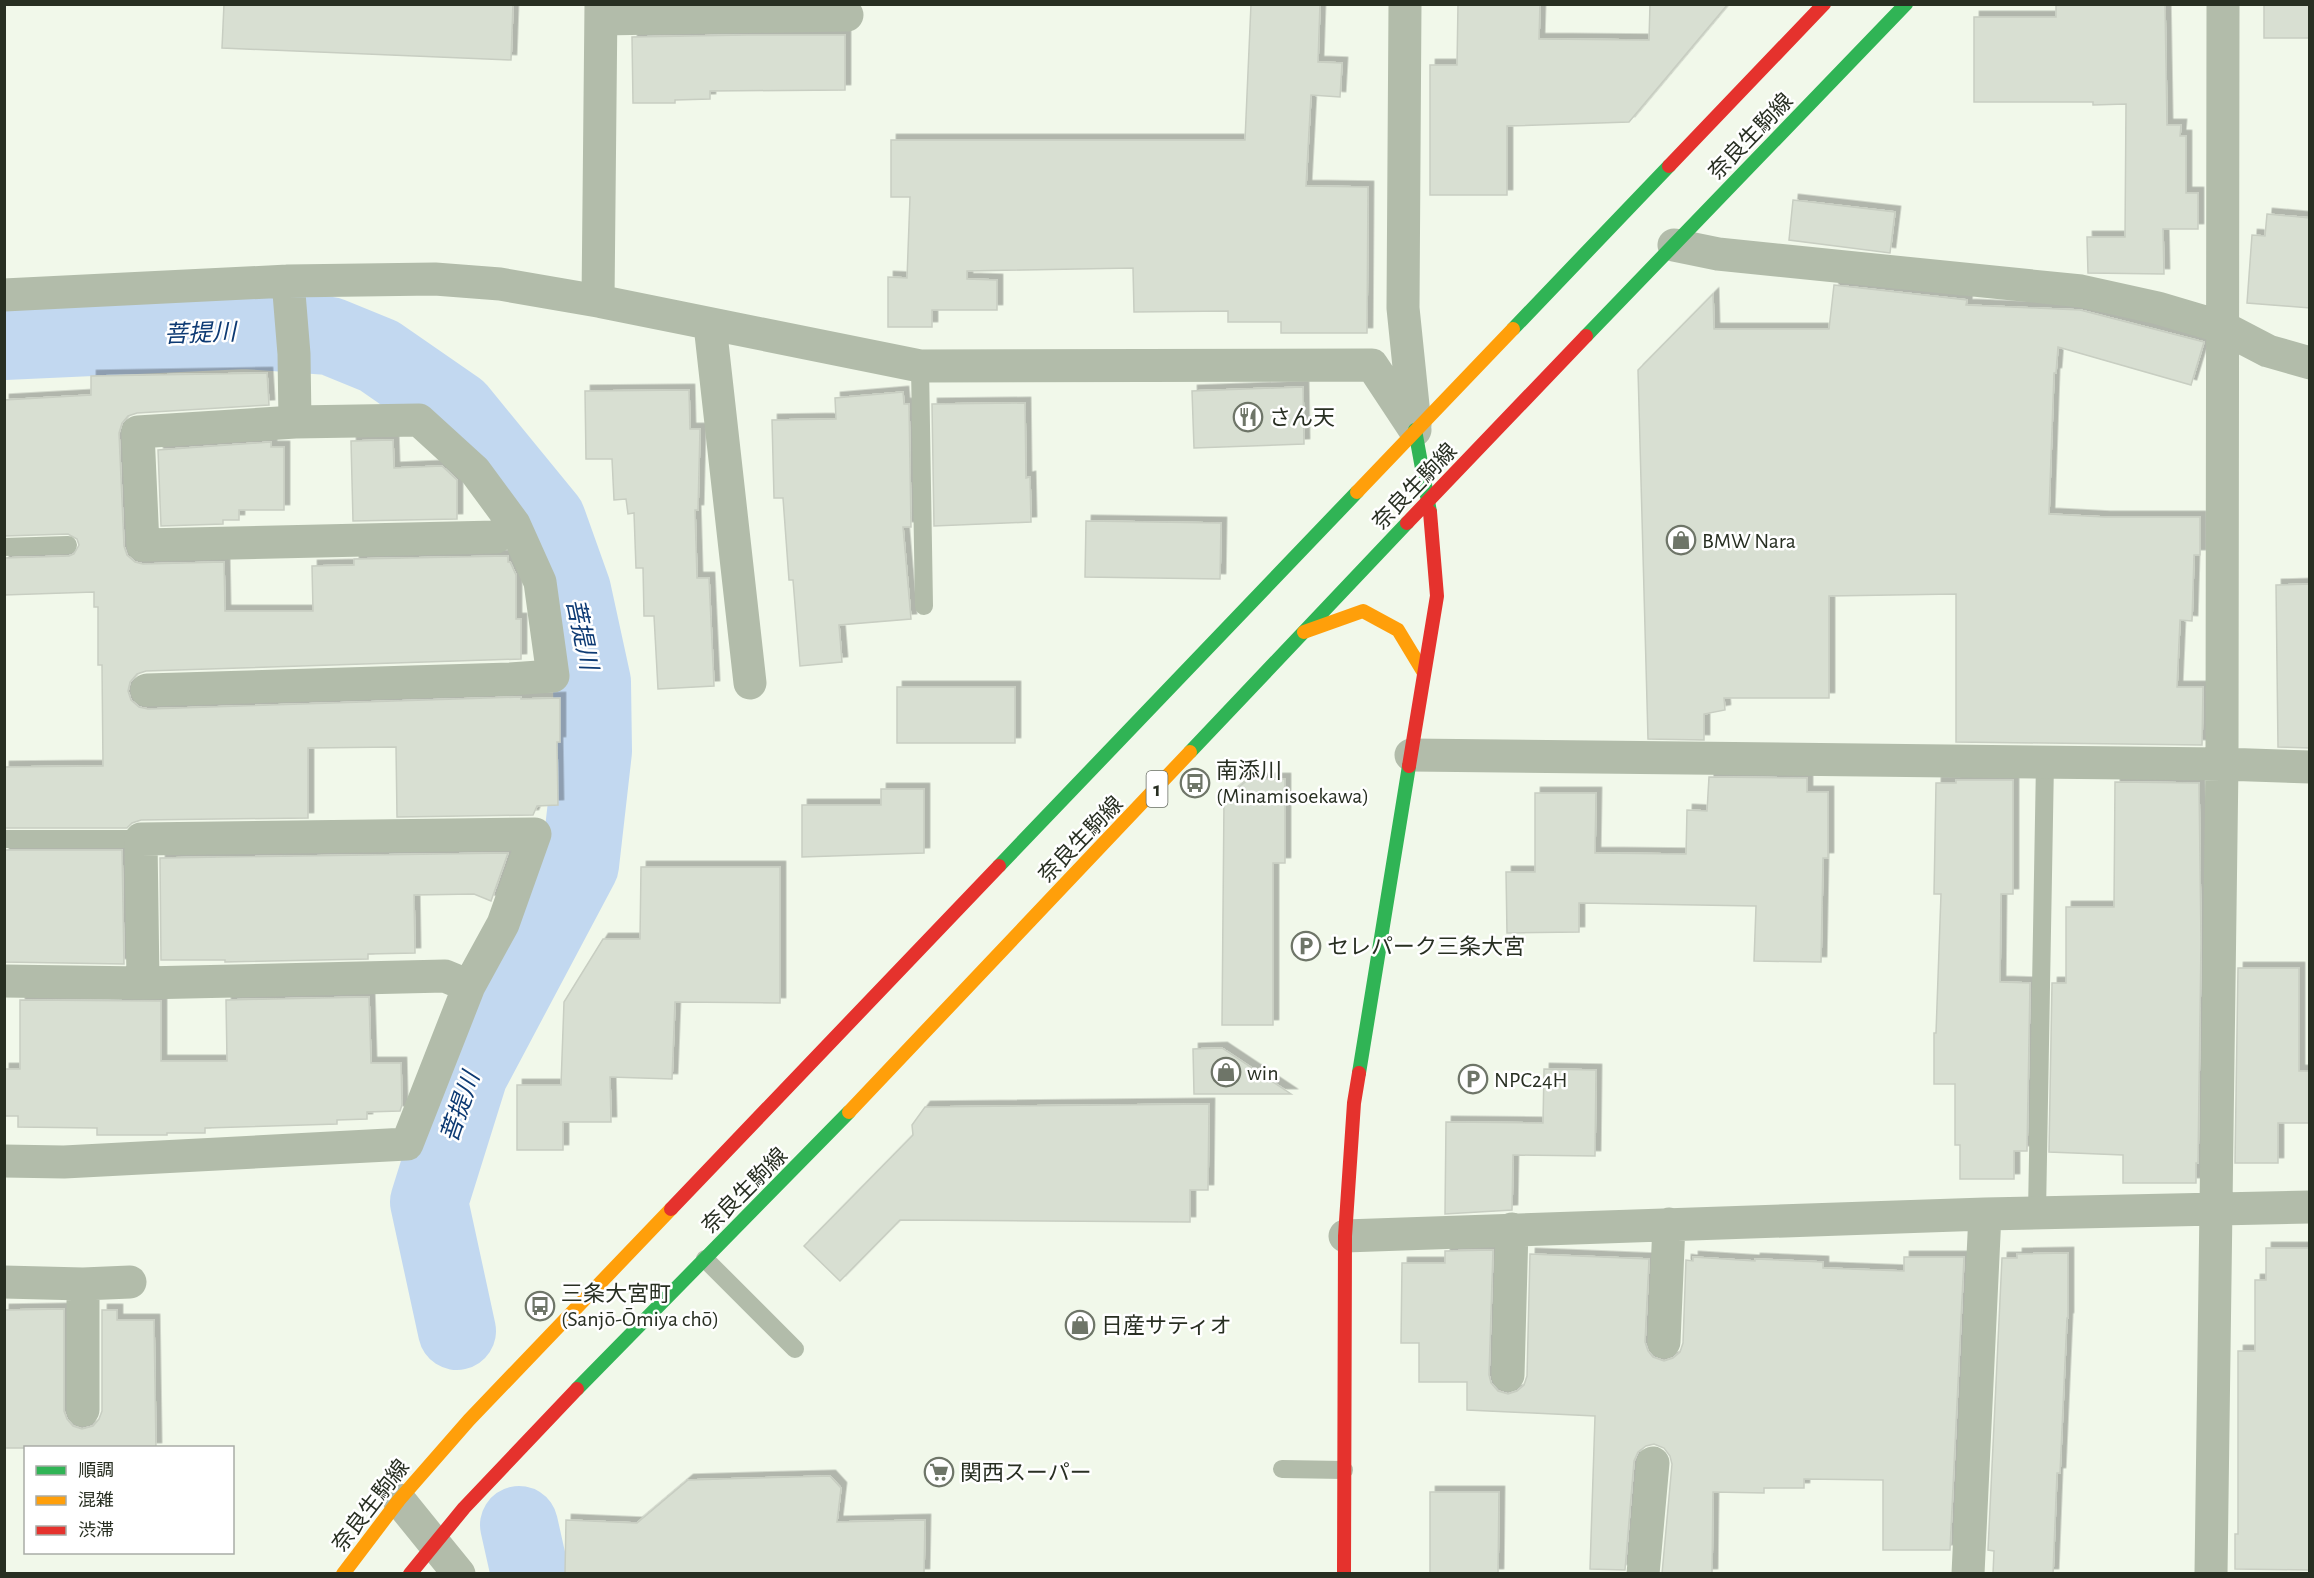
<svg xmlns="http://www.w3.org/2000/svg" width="2314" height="1578" font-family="'Alegreya Sans','Noto Sans JP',sans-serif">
<defs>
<filter id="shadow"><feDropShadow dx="5.5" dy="-5.5" stdDeviation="0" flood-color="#0004"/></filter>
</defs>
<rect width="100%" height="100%" fill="#f1f8ea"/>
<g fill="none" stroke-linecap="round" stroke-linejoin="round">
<path stroke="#c2d8f0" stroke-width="78" d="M 4,341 L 245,330 L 330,336 L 379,356 L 457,410 L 547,520 L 572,590 L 592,682 L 593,751 L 580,865 L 469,1074 L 429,1202 L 457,1331
M 519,1525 L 530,1574"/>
</g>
<path fill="#d8dfd2" stroke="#c8cec2" stroke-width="1.5" filter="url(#shadow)" d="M 224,4 L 513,4 L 511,60 L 222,48 Z
M 1251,4 L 1320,4 L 1318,62 L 1342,63 L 1340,97 L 1311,95 L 1306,186 L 1368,187 L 1367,333 L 1281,333 L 1281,322 L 1228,322 L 1228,311 L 1134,312 L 1133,268 L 967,271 L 967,279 L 997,280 L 997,310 L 932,310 L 932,327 L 888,327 L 888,277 L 907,278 L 910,197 L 891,197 L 891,140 L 1245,140 Z
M 1458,4 L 1540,4 L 1539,39 L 1649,40 L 1650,4 L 1728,4 L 1629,122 L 1507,126 L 1507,195 L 1430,195 L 1430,65 L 1457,65 Z
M 2056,4 L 2165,4 L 2167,125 L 2181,125 L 2180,136 L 2186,136 L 2186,193 L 2198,193 L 2198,229 L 2163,229 L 2164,274 L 2088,273 L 2087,237 L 2125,237 L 2126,104 L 2093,105 L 2093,102 L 1974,102 L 1974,17 L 2056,17 Z
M 2264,4 L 2310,4 L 2310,38 L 2264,38 Z
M 746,35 L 845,35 L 845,90 L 710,91 L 710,99 L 675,100 L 675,103 L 633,103 L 632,37 Z
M 1793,200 L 1895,212 L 1890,253 L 1789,240 Z
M 2267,214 L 2310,218 L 2310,308 L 2247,303 L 2252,235 L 2265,236 Z
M 1834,285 L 1967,300 L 1966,305 L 2080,310 L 2204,342 L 2191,385 L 2058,347 L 2056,373 L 2054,373 L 2049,514 L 2105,517 L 2200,517 L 2200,555 L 2194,555 L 2192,621 L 2180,620 L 2177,687 L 2203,687 L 2202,745 L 1956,742 L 1956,594 L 1829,596 L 1829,698 L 1724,698 L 1725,710 L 1704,714 L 1704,740 L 1648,739 L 1638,370 L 1713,294 L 1714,329 L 1829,329 Z
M 267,373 L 269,405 L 137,413 L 128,416 L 122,423 L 119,433 L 124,546 L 127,555 L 135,562 L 143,564 L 224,562 L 225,611 L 313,611 L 312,566 L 354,565 L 354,559 L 508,556 L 508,562 L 510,562 L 516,575 L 516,619 L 521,619 L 521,659 L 146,671 L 137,674 L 130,682 L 128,691 L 131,700 L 139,707 L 148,709 L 521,697 L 521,699 L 560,698 L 560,742 L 557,742 L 558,805 L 537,806 L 533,815 L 397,817 L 396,747 L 308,748 L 308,818 L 141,820 L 132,823 L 127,828 L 4,828 L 4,767 L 103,766 L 102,665 L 98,665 L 98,607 L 94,607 L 94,592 L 4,595 L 4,558 L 69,556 L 74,554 L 79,545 L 77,539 L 68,534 L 4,536 L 4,400 L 91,395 L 91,376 Z
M 1303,387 L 1304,444 L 1194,448 L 1192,391 Z
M 689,390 L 690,429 L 700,429 L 698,510 L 695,510 L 697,578 L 709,578 L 714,686 L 658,689 L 654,616 L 644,616 L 643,568 L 636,568 L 634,513 L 628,514 L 626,499 L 614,500 L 612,459 L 586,459 L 585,391 Z
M 903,392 L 904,404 L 909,404 L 911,527 L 903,527 L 911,619 L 839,625 L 842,662 L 800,666 L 793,580 L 789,580 L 783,498 L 774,498 L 772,420 L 836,419 L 835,398 Z
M 1025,403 L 1026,478 L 1030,477 L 1031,522 L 934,526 L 932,404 Z
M 393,440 L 394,468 L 442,466 L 457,480 L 457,519 L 353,521 L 351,441 Z
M 271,442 L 271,447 L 284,447 L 284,510 L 239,510 L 239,520 L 223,520 L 223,524 L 161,526 L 158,450 Z
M 1086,521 L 1221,523 L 1220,579 L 1085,577 Z
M 2310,584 L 2310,748 L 2278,747 L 2276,585 Z
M 897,687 L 1015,687 L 1015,743 L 897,743 Z
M 1709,777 L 1807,778 L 1807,792 L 1828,792 L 1828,858 L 1823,858 L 1821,962 L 1754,961 L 1756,906 L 1579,903 L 1579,932 L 1507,933 L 1506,872 L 1535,872 L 1535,793 L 1596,793 L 1595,853 L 1686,854 L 1687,810 L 1707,811 Z
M 1249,779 L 1285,779 L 1285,863 L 1273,863 L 1273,1025 L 1222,1025 L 1224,799 Z
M 1956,780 L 2013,780 L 2013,894 L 2001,894 L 2000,982 L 2030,983 L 2027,1151 L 2014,1151 L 2014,1179 L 1960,1179 L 1960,1145 L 1955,1145 L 1955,1084 L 1934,1084 L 1934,1033 L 1936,1033 L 1941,894 L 1934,894 L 1936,783 L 1956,783 Z
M 2115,782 L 2199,783 L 2201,943 L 2198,1163 L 2196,1163 L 2196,1183 L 2123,1183 L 2123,1155 L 2049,1152 L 2052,983 L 2066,983 L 2066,907 L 2114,907 Z
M 881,789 L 924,789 L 924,853 L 802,857 L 802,805 L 881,805 Z
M 4,850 L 122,850 L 124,964 L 4,962 Z
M 508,853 L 491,901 L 474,894 L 414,895 L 415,953 L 368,954 L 368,959 L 225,962 L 225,960 L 161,960 L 160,858 Z
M 641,867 L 780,867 L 780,1003 L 675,1002 L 672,1079 L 610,1077 L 611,1122 L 563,1122 L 563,1150 L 517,1150 L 517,1085 L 561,1085 L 564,1002 L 603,939 L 640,939 Z
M 2238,968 L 2299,968 L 2299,1071 L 2310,1071 L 2310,1123 L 2278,1123 L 2278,1163 L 2235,1163 Z
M 369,997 L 371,1063 L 401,1063 L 402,1105 L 400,1111 L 367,1112 L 367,1119 L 337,1120 L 337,1124 L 205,1128 L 205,1133 L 167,1133 L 167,1135 L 97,1135 L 97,1128 L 18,1127 L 18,1116 L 4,1116 L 4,1069 L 20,1069 L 20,1000 L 161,1001 L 161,1061 L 227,1061 L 226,1000 Z
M 1222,1048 L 1291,1094 L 1194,1094 L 1193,1049 Z
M 1544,1069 L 1596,1070 L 1595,1156 L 1513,1155 L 1512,1210 L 1445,1214 L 1446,1122 L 1543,1123 Z
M 1209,1104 L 1208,1190 L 1190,1190 L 1190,1222 L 900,1220 L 840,1281 L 804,1246 L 913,1135 L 912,1125 L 925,1107 Z
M 2266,1248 L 2310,1248 L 2310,1570 L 2235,1569 L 2235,1534 L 2238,1534 L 2238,1351 L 2255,1351 L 2255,1280 L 2266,1280 Z
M 1493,1250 L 1489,1375 L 1491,1383 L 1498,1391 L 1508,1394 L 1517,1391 L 1524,1385 L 1527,1376 L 1530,1254 L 1649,1259 L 1645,1342 L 1648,1351 L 1653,1357 L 1664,1361 L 1673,1358 L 1680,1352 L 1683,1343 L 1686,1260 L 1693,1261 L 1693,1257 L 1755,1261 L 1755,1259 L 1823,1262 L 1823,1268 L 1904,1271 L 1904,1257 L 1964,1257 L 1950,1550 L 1883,1550 L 1883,1480 L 1804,1479 L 1804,1488 L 1764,1488 L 1764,1493 L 1713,1492 L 1712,1574 L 1662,1574 L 1672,1464 L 1670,1456 L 1664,1448 L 1654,1444 L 1646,1446 L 1638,1452 L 1634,1461 L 1625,1570 L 1590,1569 L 1595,1416 L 1467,1410 L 1467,1382 L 1419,1382 L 1419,1343 L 1401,1343 L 1402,1263 L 1445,1263 L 1445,1251 Z
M 2068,1253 L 2068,1318 L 2067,1318 L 2060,1473 L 2057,1473 L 2053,1574 L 1993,1574 L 1994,1551 L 1988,1550 L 2002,1258 L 2017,1258 L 2017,1254 Z
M 64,1309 L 64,1411 L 67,1419 L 73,1426 L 82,1429 L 93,1426 L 99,1419 L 102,1411 L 102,1310 L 117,1310 L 117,1320 L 154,1320 L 156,1448 L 4,1448 L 4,1310 Z
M 830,1476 L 841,1488 L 837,1522 L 925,1520 L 924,1574 L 565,1574 L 566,1520 L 637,1523 L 688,1480 Z
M 1430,1492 L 1499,1492 L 1498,1574 L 1430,1574 Z"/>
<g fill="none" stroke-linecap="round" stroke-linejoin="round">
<path stroke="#b2bcaa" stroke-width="18" d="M 920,366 L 924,606
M 4,547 L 68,545
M 4,839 L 141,839
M 2037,1213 L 2045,762
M 705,1259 L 795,1349
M 1282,1469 L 1344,1470"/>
<path stroke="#b2bcaa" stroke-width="33" d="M 1405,4 L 1403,308 L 1415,425
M 601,19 L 847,15
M 1674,245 L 1718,254 L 2081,291 L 2158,308 L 2222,327 L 2268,351 L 2310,363
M 4,295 L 288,281 L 435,279 L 500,284 L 598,301 L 920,366 L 1372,365 L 1415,430
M 598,301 L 601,4
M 710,325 L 750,683
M 295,422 L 138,432 L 143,545 L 496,537 L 514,524
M 147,690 L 510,679 L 553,676 L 540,582 L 514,524 L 475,471 L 419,420 L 295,422 L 294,354 L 288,281
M 1411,755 L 2222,764 L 2310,767
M 4,981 L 143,983 L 445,976 L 469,986
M 4,1161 L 64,1162 L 407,1144 L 469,986 L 503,924 L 535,834 L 141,839 L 143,983
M 1345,1236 L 1985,1214 L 2310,1207
M 4,1282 L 83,1284 L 130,1282
M 83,1284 L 83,1410
M 1664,1342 L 1669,1224
M 1508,1375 L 1512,1229
M 399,1500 L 459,1574
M 1643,1574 L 1653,1463
M 1968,1574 L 1985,1214
M 2211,1574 L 2222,764 L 2223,4"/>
<path stroke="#30b455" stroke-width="14" d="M 1513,329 L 1669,166
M 1586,336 L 1906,4
M 1415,430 L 1430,512
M 1190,752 L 1407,523
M 999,866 L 1357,492
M 1359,1073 L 1409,766
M 577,1389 L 849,1112"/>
<path stroke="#ff9f0a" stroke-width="14" d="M 1357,492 L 1513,329
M 1304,632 L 1363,611 L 1398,630 L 1424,673
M 849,1112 L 1190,752
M 343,1574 L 399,1500 L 469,1420 L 671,1209"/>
<path stroke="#e5322d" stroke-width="14" d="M 1669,166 L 1824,4
M 1407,523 L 1586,336
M 1409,766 L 1437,596 L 1430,512
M 671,1209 L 999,866
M 410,1574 L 464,1508 L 577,1389
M 1344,1574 L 1345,1236 L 1354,1103 L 1359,1073"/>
</g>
<defs>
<g id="restaurant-ring" transform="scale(1.5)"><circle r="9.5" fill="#fff" stroke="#6e7568" stroke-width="1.5"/><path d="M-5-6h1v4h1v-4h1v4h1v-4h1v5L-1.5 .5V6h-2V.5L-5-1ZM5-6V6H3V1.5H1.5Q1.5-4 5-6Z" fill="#6e7568"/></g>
<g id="shop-ring" transform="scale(1.5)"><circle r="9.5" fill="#fff" stroke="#6e7568" stroke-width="1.5"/><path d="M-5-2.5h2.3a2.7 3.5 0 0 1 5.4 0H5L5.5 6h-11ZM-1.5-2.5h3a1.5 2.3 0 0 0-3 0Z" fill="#6e7568"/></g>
<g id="bus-ring" transform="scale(1.5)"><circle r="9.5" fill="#fff" stroke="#6e7568" stroke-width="1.5"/><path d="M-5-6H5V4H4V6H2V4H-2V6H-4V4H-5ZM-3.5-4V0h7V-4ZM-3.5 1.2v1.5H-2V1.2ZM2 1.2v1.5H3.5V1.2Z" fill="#6e7568"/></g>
<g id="parking-ring" transform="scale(1.5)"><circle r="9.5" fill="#fff" stroke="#6e7568" stroke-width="1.5"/><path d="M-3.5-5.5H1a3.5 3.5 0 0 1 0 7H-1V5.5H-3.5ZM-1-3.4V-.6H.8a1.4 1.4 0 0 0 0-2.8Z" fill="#6e7568"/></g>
<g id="supermarket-ring" transform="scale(1.5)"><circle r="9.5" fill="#fff" stroke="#6e7568" stroke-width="1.5"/><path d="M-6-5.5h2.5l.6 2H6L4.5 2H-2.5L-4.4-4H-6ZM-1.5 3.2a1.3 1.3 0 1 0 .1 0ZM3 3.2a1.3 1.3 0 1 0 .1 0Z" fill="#6e7568"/></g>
</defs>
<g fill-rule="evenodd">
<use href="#restaurant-ring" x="1248" y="417"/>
<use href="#shop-ring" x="1681" y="540"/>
<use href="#bus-ring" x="1195" y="783"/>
<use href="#parking-ring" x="1306" y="946"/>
<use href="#shop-ring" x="1226" y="1072"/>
<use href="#parking-ring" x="1473" y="1079"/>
<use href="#bus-ring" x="540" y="1306"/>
<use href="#shop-ring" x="1080" y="1325"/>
<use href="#supermarket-ring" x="939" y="1472"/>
</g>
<g text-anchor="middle" stroke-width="5" stroke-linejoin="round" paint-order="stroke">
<rect fill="#fff" stroke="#686d64" stroke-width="1.5" x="1146.5" y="771" width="21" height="36" rx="4.5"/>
<g font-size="21" font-weight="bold" fill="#282f22">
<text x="1157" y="796">1</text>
</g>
<g font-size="22" fill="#282f22" stroke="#fff">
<text transform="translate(1750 136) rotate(-46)" y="8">奈良生駒線</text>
<text transform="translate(1414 486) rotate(-46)" y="8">奈良生駒線</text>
<text transform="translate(1080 839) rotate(-46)" y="8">奈良生駒線</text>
<text transform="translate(744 1190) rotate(-45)" y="8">奈良生駒線</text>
<text transform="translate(370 1505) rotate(-52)" y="8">奈良生駒線</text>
</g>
<g font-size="22" fill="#282f22" stroke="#fff" text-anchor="start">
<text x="1269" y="425">さん天</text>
<text x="1702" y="548">BMW Nara</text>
<text x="1216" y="778">南添川<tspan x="1216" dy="25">(Minamisoekawa)</tspan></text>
<text x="1327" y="954">セレパーク三条大宮</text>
<text x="1247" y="1080">win</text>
<text x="1494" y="1087">NPC24H</text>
<text x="561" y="1301">三条大宮町<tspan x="561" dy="25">(Sanjō-Ōmiya chō)</tspan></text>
<text x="1101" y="1333">日産サティオ</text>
<text x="960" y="1480">関西スーパー</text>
</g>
<g font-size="24" font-style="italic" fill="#0d3a73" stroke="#fff">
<text transform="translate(200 333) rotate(-2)" y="8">菩提川</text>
<text transform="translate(582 634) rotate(78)" y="8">菩提川</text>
<text transform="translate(460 1107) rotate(-71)" y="8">菩提川</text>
</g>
</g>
<rect width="2314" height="1578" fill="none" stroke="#282f22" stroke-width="12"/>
<rect x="24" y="1446" width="210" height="108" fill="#ffffff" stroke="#a9aca7" stroke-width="1.5"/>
<rect x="36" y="1466" width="30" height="9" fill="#30b455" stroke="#a9aca7" stroke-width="1.5"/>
<text x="78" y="1476" font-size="18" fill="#282f22">順調</text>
<rect x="36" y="1496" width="30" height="9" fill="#ff9f0a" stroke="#a9aca7" stroke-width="1.5"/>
<text x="78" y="1506" font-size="18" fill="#282f22">混雑</text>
<rect x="36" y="1526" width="30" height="9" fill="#e5322d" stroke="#a9aca7" stroke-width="1.5"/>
<text x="78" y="1536" font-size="18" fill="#282f22">渋滞</text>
</svg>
